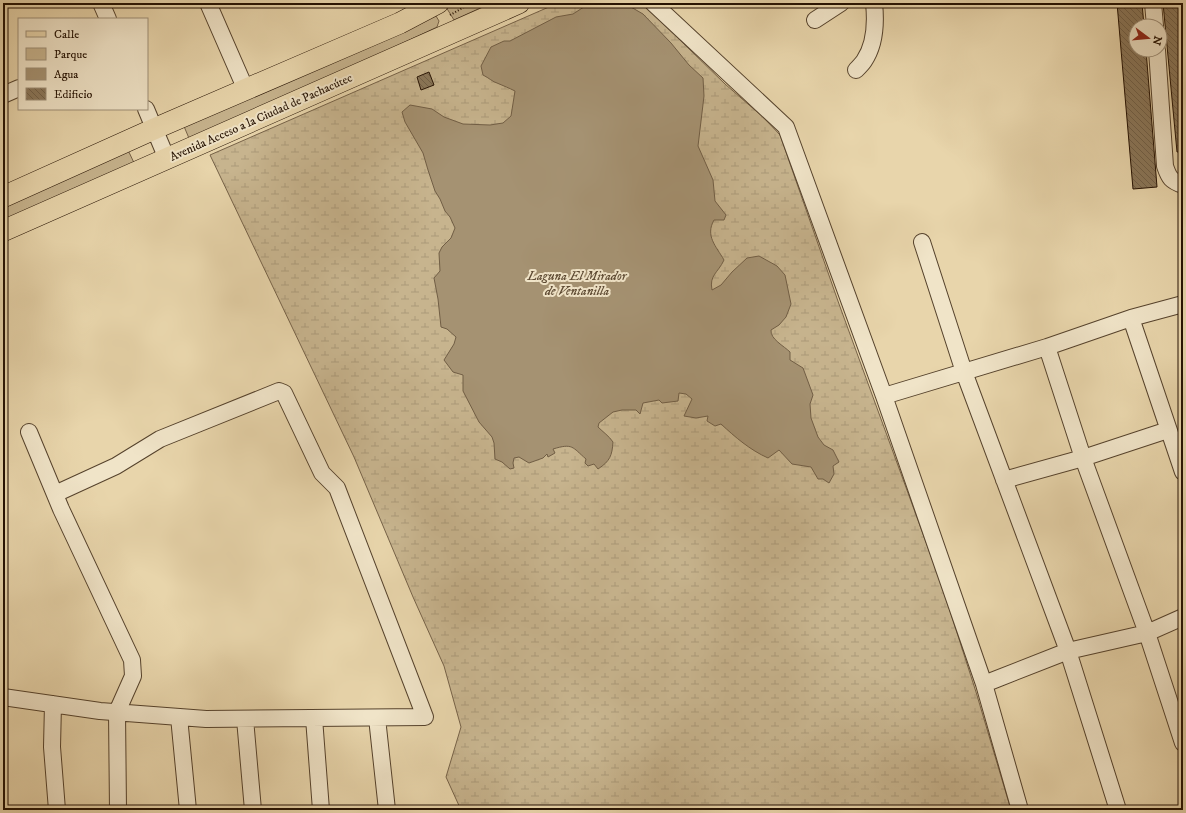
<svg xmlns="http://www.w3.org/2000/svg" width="1186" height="813" font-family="'IM FELL DW Pica',serif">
<defs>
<pattern id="wetland-marsh" width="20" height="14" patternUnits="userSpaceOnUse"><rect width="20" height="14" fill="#c7b48e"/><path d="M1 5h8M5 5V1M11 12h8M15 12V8" fill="none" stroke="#ab9a79"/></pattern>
<pattern id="building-back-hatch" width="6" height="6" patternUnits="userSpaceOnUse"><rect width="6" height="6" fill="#8a775a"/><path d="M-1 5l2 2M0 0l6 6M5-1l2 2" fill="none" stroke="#716048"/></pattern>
</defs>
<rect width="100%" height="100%" fill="#e8d5ab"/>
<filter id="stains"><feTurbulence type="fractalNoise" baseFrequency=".005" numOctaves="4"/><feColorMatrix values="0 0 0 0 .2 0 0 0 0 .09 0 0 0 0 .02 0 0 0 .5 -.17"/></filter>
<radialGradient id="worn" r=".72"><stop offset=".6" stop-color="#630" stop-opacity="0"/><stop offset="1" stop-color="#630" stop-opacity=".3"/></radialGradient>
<path fill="#c7b48e" stroke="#766248" d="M 450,3 L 491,3 L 454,20 L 446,7 L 447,5 Z
M 436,16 L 439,21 L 437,27 L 435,28 L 191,143 L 183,124 Z
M 127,148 L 136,167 L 3,226 L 3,203 Z"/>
<path fill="url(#wetland-marsh)" stroke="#766248" d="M 558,3 L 642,3 L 725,84 L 764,118 L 780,135 L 839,304 L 942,586 L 976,692 L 1011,810 L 461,810 L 446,777 L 461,727 L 444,666 L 413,597 L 354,457 L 210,155 Z"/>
<path fill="#a59272" stroke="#715e45" d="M 590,3 L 624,3 L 643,14 L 671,43 L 689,65 L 703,78 L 704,96 L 698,146 L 713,180 L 715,201 L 726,215 L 724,220 L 714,220 C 705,236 716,246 724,260 C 718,273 709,275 712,290 L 721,285 L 732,272 L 747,258 L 759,256 L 777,266 L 785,275 L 791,304 L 786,317 L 779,325 L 771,330 C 770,339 784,346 790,352 L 790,360 L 803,368 L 813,395 L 810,404 L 811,418 L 818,437 L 824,445 L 833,450 L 839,462 L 833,466 L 834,474 L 829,483 L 823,479 L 818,479 L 811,467 L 792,464 L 779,450 L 768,458 C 750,450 735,437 721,424 L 715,426 L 707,421 L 708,416 L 696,418 L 684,416 L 692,399 L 686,394 L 679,393 L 678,401 L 662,403 L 659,400 L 643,403 L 640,414 L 636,410 L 622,410 L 613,412 L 599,423 L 598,427 C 603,432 609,436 613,442 C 612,456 610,461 598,469 L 594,464 L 588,466 L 585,463 L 586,459 C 572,447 573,443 553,449 L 555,453 L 548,457 L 547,454 L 543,458 L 529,463 L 519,457 L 514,458 L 513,463 L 514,468 L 510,469 L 502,462 L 495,459 L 494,443 L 492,437 L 479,422 L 463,391 L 463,375 L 453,372 L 444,360 L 454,344 L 456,337 L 447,329 L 441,327 L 438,299 L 434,278 L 440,271 L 439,253 L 442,247 L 451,238 L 455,228 L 450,217 L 445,211 L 440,199 L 435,191 L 428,170 L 423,153 L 405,122 L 402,112 L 410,105 L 432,109 L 444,117 L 463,124 L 490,125 L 503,123 L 511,116 L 515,91 C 509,88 504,86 497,83 C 493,82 489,78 483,75 L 481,66 L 491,47 L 504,41 L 510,41 L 556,17 L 573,14 Z"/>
<path fill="url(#building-back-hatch)" stroke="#241102" d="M 1117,3 L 1142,3 L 1144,26 L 1136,26 L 1136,50 L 1146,50 L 1157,187 L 1133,189 Z
M 1163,3 L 1183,3 L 1183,152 L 1177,152 Z
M 429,72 L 434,85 L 421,90 L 417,77 Z"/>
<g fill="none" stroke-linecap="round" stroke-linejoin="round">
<g stroke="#55422c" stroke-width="18">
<path id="minor" d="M 101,3 L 108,19
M 208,3 L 246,90
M 653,3 L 786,127 L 884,396 L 984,684 L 1020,810
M 1153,3 L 1155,26
M 815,20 L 841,3
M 1157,50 L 1165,166 C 1169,178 1171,181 1183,185
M 856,70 C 859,67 862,64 864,61 C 875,45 876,22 874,3
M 3,95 L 19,88
M 146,109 L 167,159
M 922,242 L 964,372 L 1068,651 L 1118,810
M 1131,318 L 1183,472
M 1047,347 L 1083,458 L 1147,633 L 1183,743
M 884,396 L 1047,347 L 1131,318 L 1183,304
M 29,432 L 61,509 L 132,660 L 133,676 L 117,712 L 118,810
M 1004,480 L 1083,458 L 1168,430
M 984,684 L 1068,651 L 1147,633 L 1183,617
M 3,697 L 100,711 L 206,719 L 425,717 L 337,488 L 322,473 L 284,393 L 279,391 L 160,439 L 116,466 L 55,494
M 53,704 L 52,747 L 57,810
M 179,717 L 188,810
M 314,718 L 321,810
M 377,718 L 387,810
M 245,719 L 253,810"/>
</g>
<g stroke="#241102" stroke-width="22">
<path id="major" d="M 3,197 L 154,129 L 400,23 L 438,3
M 3,231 C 175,156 346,78 519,3"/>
</g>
<path stroke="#241102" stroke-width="2" stroke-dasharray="1 2" stroke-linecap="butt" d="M 450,15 L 464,7 L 465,3"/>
<use href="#minor" stroke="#f0e4c8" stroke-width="16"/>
<use href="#major" stroke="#e8d5ab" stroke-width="21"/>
</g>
<g text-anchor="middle" stroke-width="4" stroke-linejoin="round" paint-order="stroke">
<g font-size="12" fill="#241102" stroke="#f0e4c8">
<text transform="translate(261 117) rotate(-24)" y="4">Avenida Acceso a la Ciudad de Pachacútec</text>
</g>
<g font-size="13" font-style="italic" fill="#5e4b34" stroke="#f0e4c8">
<text x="577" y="280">Laguna El Mirador<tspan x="577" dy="15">de Ventanilla</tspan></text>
</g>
</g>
<rect width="1186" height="813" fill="none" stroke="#e8d5ab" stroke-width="16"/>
<rect x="4" y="4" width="1178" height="805" fill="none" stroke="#241102" stroke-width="2"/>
<rect x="8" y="8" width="1170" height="797" fill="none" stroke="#241102"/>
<rect x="18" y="18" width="130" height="92" fill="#f0e4c8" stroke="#9e9079"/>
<rect x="26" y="31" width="20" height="6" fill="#e8d5ab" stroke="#9e9079"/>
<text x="54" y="38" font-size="12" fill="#241102">Calle</text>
<rect x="26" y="48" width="20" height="12" fill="#c7b48e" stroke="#9e9079"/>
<text x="54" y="58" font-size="12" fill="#241102">Parque</text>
<rect x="26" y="68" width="20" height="12" fill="#a59272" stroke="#9e9079"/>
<text x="54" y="78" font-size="12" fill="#241102">Agua</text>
<rect x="26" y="88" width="20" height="12" fill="url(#building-back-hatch)" stroke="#9e9079"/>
<text x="54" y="98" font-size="12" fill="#241102">Edificio</text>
<g transform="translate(1148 38) rotate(106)"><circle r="19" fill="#f0e4c8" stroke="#9e9079"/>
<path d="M0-3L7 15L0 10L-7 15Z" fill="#8f2418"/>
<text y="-6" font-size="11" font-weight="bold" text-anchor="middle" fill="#241102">N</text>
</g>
<rect width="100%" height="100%" filter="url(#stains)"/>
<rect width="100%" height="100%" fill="url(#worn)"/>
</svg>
